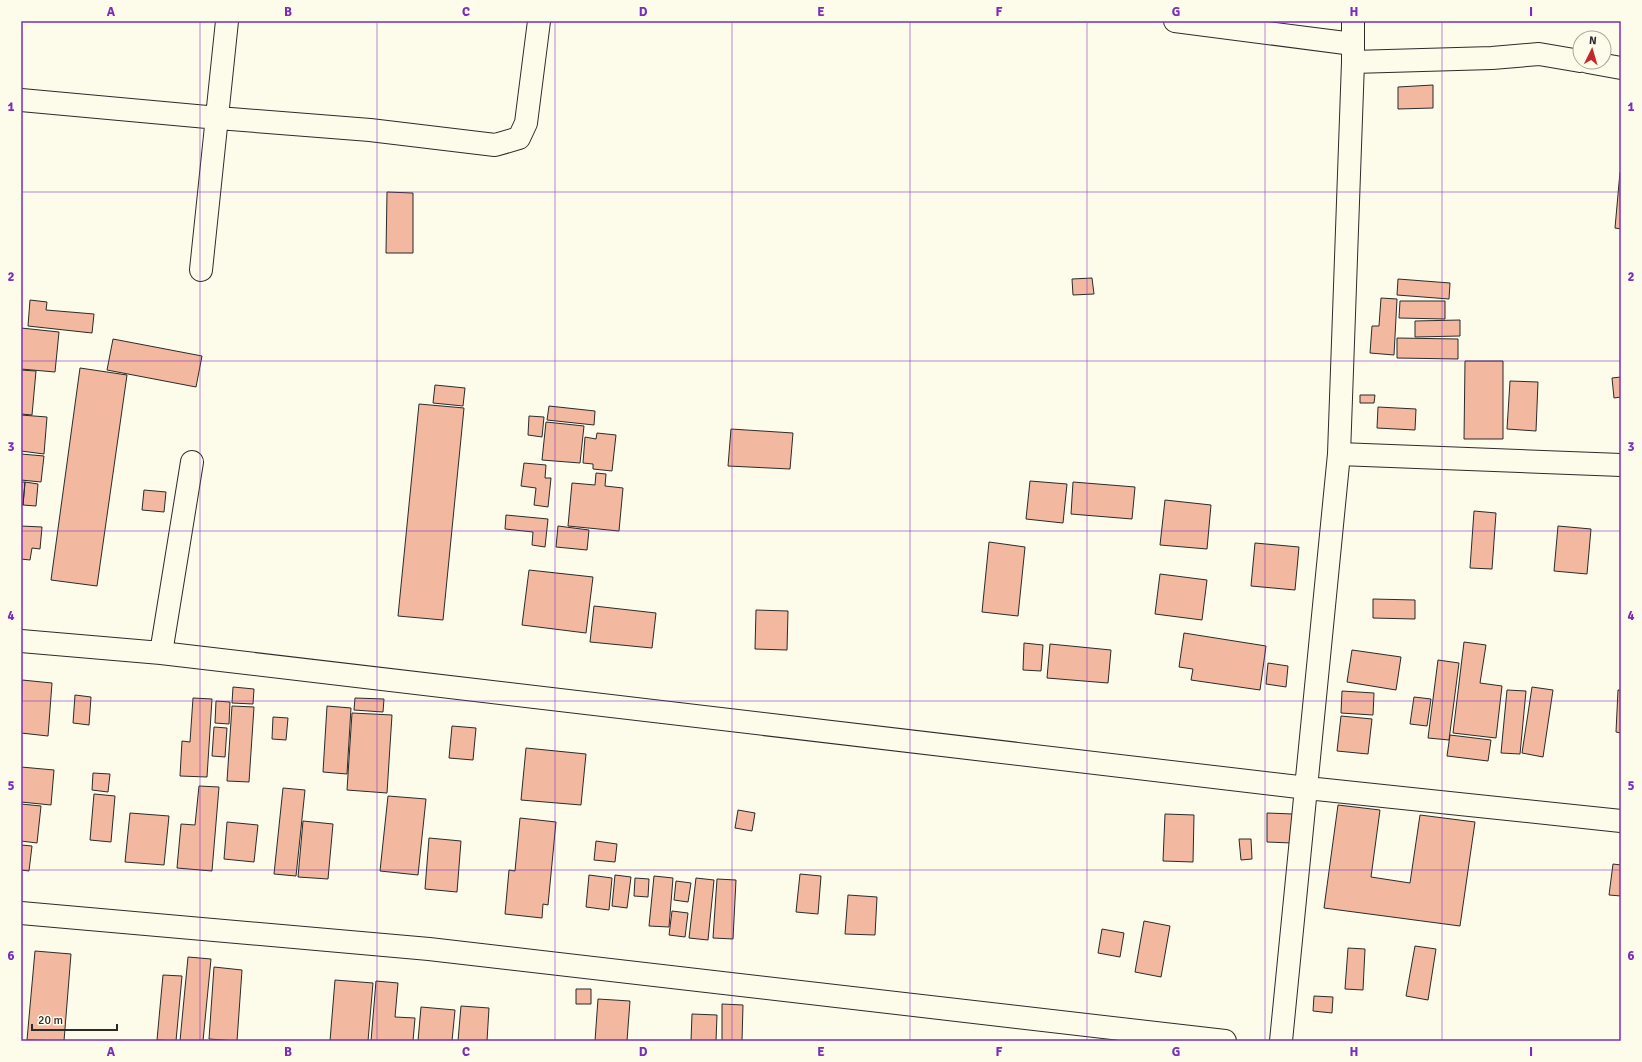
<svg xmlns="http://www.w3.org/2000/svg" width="1642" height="1062" font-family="Signika,sans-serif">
<rect width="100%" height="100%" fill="#fdfbea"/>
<path fill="#f2b8a0" stroke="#2b2b2b" d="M 1433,85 L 1433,108 L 1398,109 L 1398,87 Z
M 1620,172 L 1621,172 L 1621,229 L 1615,228 Z
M 387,192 L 413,193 L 413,253 L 386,253 Z
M 1092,278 L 1094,294 L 1073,295 L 1072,279 Z
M 1398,279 L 1450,283 L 1449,299 L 1397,295 Z
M 1381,298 L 1397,299 L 1394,355 L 1370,353 L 1372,326 L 1379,326 Z
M 30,300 L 47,302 L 46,310 L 94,314 L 92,333 L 28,326 Z
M 1400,301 L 1445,301 L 1445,319 L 1399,318 Z
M 1460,320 L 1460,336 L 1415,337 L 1415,321 Z
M 21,328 L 59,332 L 55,372 L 21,369 Z
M 1397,338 L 1458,339 L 1458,359 L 1397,358 Z
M 113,339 L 202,356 L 196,387 L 107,370 Z
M 1465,361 L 1503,361 L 1503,439 L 1464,439 Z
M 80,368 L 127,375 L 97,586 L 51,580 Z
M 21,370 L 36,371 L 32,415 L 21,414 Z
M 1621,377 L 1621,397 L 1614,398 L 1612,378 Z
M 1510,381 L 1538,382 L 1536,431 L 1507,429 Z
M 435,385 L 465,388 L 463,406 L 433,403 Z
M 1360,395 L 1375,395 L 1374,403 L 1360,403 Z
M 419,404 L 464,408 L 443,620 L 398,616 Z
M 549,406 L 595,411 L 594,425 L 547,420 Z
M 1378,407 L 1416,409 L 1415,430 L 1377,428 Z
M 21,415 L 47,417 L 44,454 L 21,451 Z
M 529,416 L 544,417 L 542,437 L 528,435 Z
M 546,422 L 584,426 L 580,463 L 542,460 Z
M 731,429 L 793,433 L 790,469 L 728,466 Z
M 597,433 L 616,435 L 612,471 L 593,469 L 593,464 L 583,463 L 585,437 L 596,439 Z
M 21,454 L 44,456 L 41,482 L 21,480 Z
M 524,463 L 546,465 L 545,478 L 551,478 L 548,507 L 534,505 L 536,488 L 521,486 Z
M 596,473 L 606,474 L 605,486 L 623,488 L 619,531 L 568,526 L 572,483 L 595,485 Z
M 1030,481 L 1067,484 L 1063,523 L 1026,519 Z
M 21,482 L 25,482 L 23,505 L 21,504 Z
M 25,482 L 38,484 L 36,506 L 23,505 Z
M 1073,482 L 1135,487 L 1132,519 L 1071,514 Z
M 144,490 L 166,492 L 164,512 L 142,510 Z
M 1165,500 L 1211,505 L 1207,549 L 1160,545 Z
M 1474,511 L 1496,513 L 1492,569 L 1470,568 Z
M 506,515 L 548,519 L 545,547 L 532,545 L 533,532 L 505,529 Z
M 21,526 L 42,527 L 40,549 L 32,548 L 30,560 L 21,559 Z
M 558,526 L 589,530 L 587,550 L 556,547 Z
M 1558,526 L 1591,529 L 1587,574 L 1554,571 Z
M 989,542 L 1025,547 L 1018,616 L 982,612 Z
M 1255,543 L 1299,547 L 1295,590 L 1251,586 Z
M 529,570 L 593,577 L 586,633 L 522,625 Z
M 1160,574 L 1207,580 L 1202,620 L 1155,614 Z
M 1373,599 L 1415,600 L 1415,619 L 1373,618 Z
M 594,606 L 656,613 L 652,648 L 590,642 Z
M 756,610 L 788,611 L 787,650 L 755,649 Z
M 1184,633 L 1266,646 L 1260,690 L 1191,680 L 1193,669 L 1179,667 Z
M 1464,642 L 1486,645 L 1480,683 L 1502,686 L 1496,738 L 1453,733 Z
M 1024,643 L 1043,645 L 1041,671 L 1023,670 Z
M 1050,644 L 1111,650 L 1108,683 L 1047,678 Z
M 1352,650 L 1401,657 L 1396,690 L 1347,682 Z
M 1438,660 L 1459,663 L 1449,740 L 1428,738 Z
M 1268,663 L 1288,666 L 1286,687 L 1266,684 Z
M 22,680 L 52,683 L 48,736 L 21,733 Z
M 233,687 L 254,689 L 253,704 L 232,703 Z
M 1532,687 L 1553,690 L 1543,757 L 1522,753 Z
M 1507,690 L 1526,691 L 1520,754 L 1501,753 Z
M 1618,690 L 1621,690 L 1621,733 L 1616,732 Z
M 1342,691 L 1374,693 L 1373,715 L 1341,713 Z
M 75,695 L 91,697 L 89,725 L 73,723 Z
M 1414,697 L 1431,699 L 1427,726 L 1410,724 Z
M 193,698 L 212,699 L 207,777 L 180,776 L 182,741 L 190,742 Z
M 355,698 L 384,699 L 383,712 L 354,710 Z
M 216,701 L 230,702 L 229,724 L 215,723 Z
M 232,706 L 254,707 L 249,782 L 227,781 Z
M 327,706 L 351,708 L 347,774 L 323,772 Z
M 352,713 L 392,715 L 387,793 L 347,790 Z
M 1341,716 L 1372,719 L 1368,754 L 1337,751 Z
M 273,717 L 288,718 L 286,740 L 272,739 Z
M 452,726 L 476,728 L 473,760 L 449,758 Z
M 214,727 L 227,728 L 225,757 L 212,756 Z
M 1450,735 L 1491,740 L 1488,761 L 1447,756 Z
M 526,748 L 586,754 L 581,805 L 521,800 Z
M 21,767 L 54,770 L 51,805 L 21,802 Z
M 93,773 L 110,774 L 108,792 L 92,790 Z
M 199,786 L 219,787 L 212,871 L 177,868 L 181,824 L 195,825 Z
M 283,788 L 305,790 L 296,876 L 274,874 Z
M 94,794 L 115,796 L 111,842 L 90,840 Z
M 388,796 L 426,799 L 418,875 L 380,871 Z
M 21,804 L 41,806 L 37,843 L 21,841 Z
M 1338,805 L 1380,810 L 1371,877 L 1410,883 L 1420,815 L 1475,822 L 1460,926 L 1324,908 Z
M 738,810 L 755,813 L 752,831 L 735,828 Z
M 130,813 L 169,816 L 164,865 L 125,862 Z
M 1267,813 L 1293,814 L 1292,843 L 1267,842 Z
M 1165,814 L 1194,815 L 1193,862 L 1163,861 Z
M 520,818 L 556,822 L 548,905 L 543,904 L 542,918 L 505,914 L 509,870 L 515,871 Z
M 303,821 L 333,824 L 328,879 L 298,877 Z
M 227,822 L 258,825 L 254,862 L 224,859 Z
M 429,838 L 461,841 L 457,892 L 425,889 Z
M 1239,839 L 1251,839 L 1252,859 L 1241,860 Z
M 596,841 L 617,844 L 615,862 L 594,860 Z
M 21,845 L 32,846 L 29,871 L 21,870 Z
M 1613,864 L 1621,865 L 1621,896 L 1609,895 Z
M 800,874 L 821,876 L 818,914 L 796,912 Z
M 589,875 L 612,878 L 609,910 L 586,907 Z
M 615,875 L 631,877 L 627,908 L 612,906 Z
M 654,876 L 673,878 L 669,927 L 649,926 Z
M 635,878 L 649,879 L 648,897 L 634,896 Z
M 696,878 L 714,880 L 708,940 L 689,938 Z
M 717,879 L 736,880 L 733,939 L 713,938 Z
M 676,881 L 691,883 L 688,902 L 674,900 Z
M 848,895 L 877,897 L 875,935 L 845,934 Z
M 672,911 L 688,913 L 685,937 L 669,935 Z
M 1144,921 L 1170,926 L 1161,977 L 1135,972 Z
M 1102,929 L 1124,933 L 1120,957 L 1098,953 Z
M 1415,946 L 1436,949 L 1428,1000 L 1406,996 Z
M 1348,948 L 1365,949 L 1363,990 L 1345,989 Z
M 35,951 L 71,954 L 64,1041 L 27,1040 Z
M 188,957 L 211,959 L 203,1041 L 180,1041 Z
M 214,967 L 242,970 L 237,1041 L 209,1039 Z
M 163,975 L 182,976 L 176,1041 L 157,1040 Z
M 335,980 L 373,983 L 368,1041 L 330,1041 Z
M 376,981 L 398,983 L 395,1017 L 415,1018 L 413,1041 L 371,1041 Z
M 576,989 L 591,989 L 591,1004 L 576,1004 Z
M 1314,996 L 1333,997 L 1332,1013 L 1313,1011 Z
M 598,999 L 630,1001 L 627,1041 L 595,1041 Z
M 722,1004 L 743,1005 L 742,1041 L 722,1041 Z
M 461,1006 L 489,1008 L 487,1041 L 458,1041 Z
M 421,1007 L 455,1010 L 452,1041 L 418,1041 Z
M 692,1014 L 717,1015 L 716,1041 L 691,1041 Z"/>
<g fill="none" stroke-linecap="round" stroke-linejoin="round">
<g stroke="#2b2b2b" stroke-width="24">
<path id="minor" d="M 1175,21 L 1353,44
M 1353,62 L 1492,58 L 1539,54 L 1580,61
M 1588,62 L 1621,68
M 21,100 L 218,118 L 370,130 L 495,145 L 519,138 L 526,123 L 539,21
M 201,270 L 227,21
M 1339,454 L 1621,465
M 21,641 L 161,653 L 1307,788 L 1621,821
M 161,653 L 192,462
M 21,913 L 429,949 L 1225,1041
M 1281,1041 L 1339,454 L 1353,62 L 1353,21"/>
</g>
<use href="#minor" stroke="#fdfbea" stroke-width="22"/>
</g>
<path fill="none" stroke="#7b2cbf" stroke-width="1" stroke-opacity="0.55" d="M 200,21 L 200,1041M 377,21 L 377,1041M 555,21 L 555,1041M 732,21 L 732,1041M 910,21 L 910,1041M 1087,21 L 1087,1041M 1265,21 L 1265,1041M 1442,21 L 1442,1041M 21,192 L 1621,192M 21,361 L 1621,361M 21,531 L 1621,531M 21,701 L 1621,701M 21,870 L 1621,870"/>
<rect width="1642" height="1062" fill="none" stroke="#fdfbea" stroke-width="44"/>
<g transform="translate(1592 50) rotate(5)"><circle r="19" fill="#fdfbea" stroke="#a9a89e"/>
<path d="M0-3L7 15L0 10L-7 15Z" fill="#c62828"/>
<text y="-6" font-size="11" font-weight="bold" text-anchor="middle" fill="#2b2b2b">N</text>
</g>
<path d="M32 1024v6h85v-6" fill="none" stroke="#2b2b2b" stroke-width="2"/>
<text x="38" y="1024" font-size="12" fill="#2b2b2b" stroke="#fdfbea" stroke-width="3" paint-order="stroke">20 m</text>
<rect x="22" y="22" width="1598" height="1018" fill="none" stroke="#7b2cbf" stroke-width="1.5"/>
<g font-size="13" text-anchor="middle" font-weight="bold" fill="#7b2cbf">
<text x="111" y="16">A</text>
<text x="288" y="16">B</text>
<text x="466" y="16">C</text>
<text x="643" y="16">D</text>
<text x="821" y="16">E</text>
<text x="999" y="16">F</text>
<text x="1176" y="16">G</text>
<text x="1354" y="16">H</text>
<text x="1531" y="16">I</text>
<text x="11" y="111">1</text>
<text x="1631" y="111">1</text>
<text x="11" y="281">2</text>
<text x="1631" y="281">2</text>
<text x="11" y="451">3</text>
<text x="1631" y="451">3</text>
<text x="11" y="620">4</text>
<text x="1631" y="620">4</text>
<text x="11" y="790">5</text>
<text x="1631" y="790">5</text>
<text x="11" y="960">6</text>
<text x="1631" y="960">6</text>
<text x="111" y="1056">A</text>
<text x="288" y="1056">B</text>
<text x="466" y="1056">C</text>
<text x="643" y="1056">D</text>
<text x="821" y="1056">E</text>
<text x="999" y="1056">F</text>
<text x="1176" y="1056">G</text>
<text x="1354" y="1056">H</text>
<text x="1531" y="1056">I</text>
</g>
</svg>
